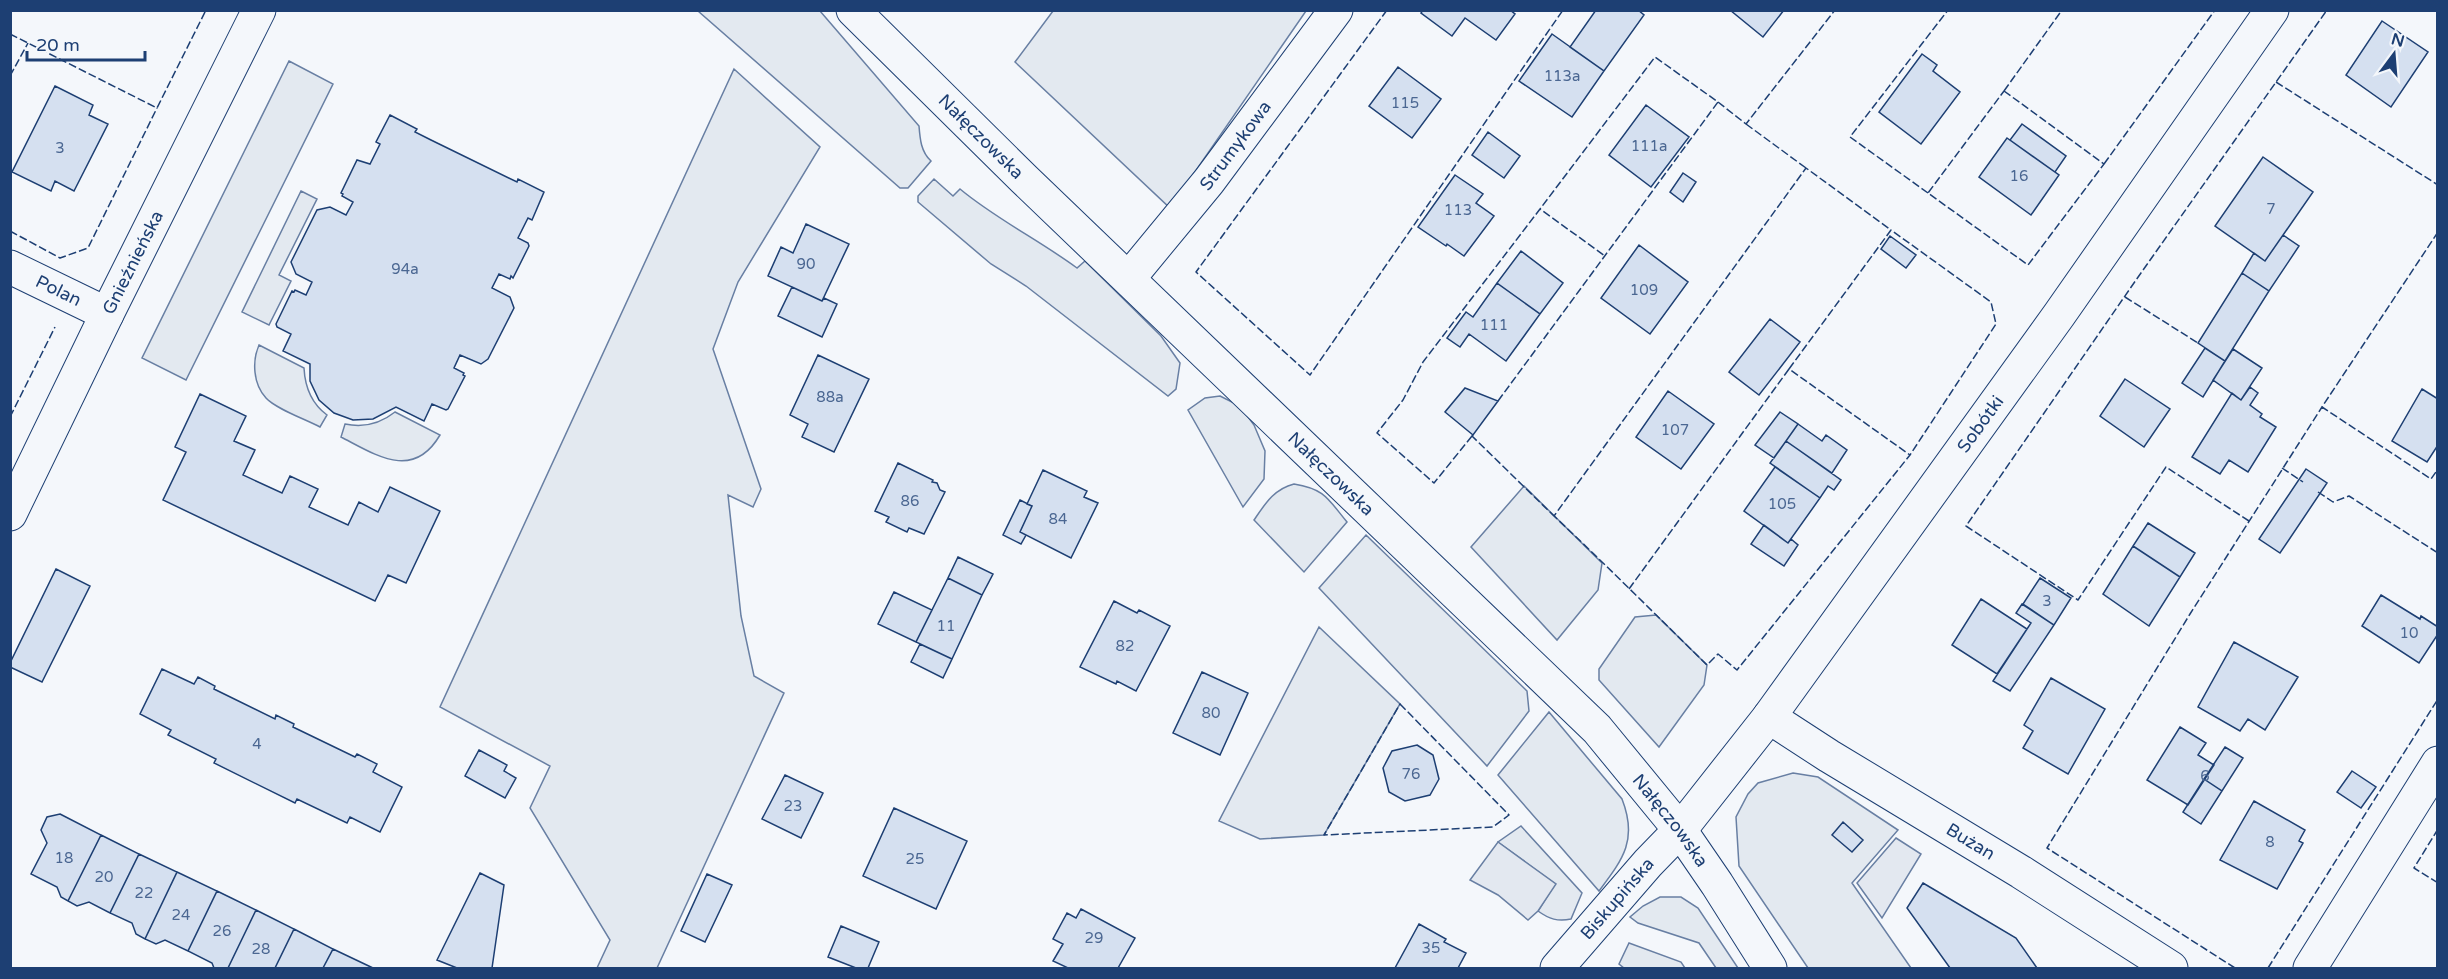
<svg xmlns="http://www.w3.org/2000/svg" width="2448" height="979" font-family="'Varela Round',sans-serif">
<rect width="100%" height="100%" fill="#f4f7fb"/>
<path fill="#e3e9f0" stroke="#687fa3" stroke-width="1.5" d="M 698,11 L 820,11 L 919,126 C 920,139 921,152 931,161 L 908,188 L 900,188 Z
M 1053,11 L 1306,11 L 1170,208 L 1015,62 Z
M 289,61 L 333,84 L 186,380 L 142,358 Z
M 734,69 L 820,147 L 738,282 L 713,349 L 761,489 L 753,507 L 728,495 L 741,616 L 754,676 L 784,693 L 657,968 L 597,968 L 610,940 L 530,808 L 550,766 L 440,707 Z
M 934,179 L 953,196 L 960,189 C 996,219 1039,240 1077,268 L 1085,261 L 1161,336 L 1180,363 L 1176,389 L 1168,396 L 1026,286 L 991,264 L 918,202 L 918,196 Z
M 301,191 L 317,199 L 279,275 L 291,281 L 269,325 L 242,312 Z
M 259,345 L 304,368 C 305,387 312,404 327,415 L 320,427 C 305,419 276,409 266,398 C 253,384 252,361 259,345 Z
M 1220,396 L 1240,406 L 1254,425 L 1265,451 L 1264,479 L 1243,507 L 1188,410 L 1205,398 Z
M 395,412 L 440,435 C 413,481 376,455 341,437 L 345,424 C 364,428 380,424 395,412 Z
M 1294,484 C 1325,489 1328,499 1347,522 L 1304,572 L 1254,520 C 1265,504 1274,489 1294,484 Z
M 1524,486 L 1602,563 L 1598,590 L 1557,640 L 1471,547 Z
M 1366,535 L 1527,691 L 1529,711 L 1487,766 L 1319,588 Z
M 1656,615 L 1707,665 L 1704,685 L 1659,747 L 1599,680 L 1599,669 L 1635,617 Z
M 1319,627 L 1400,704 L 1324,835 L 1260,839 L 1219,821 Z
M 1549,712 L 1622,799 C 1638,840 1623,859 1599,891 L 1498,775 Z
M 1793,773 L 1818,777 L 1898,830 L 1852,883 L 1911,968 L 1808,968 L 1739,866 L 1736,817 L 1748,794 L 1758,783 Z
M 1521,826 L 1582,893 L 1571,919 C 1558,922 1549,919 1538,911 L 1555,884 L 1498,842 Z
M 1660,897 L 1681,897 L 1698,908 L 1738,968 L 1716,968 L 1699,943 L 1638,923 L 1630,917 L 1643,906 Z
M 1629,943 L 1681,962 L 1685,968 L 1624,968 L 1619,964 Z"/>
<path fill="#e3e8f0" stroke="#687fa3" stroke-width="1.5" d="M 1896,838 L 1921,854 L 1882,918 L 1857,883 Z
M 1498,842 L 1556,884 L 1538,911 L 1528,920 L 1498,895 L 1470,880 Z"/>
<path fill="#d5e0f0" stroke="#1d3f73" stroke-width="1.5" d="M 1423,10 L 1510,10 L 1515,14 L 1496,40 L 1465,18 L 1452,36 L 1421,13 Z
M 1596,10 L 1638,10 L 1644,15 L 1604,71 L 1570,47 Z
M 1730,10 L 1784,10 L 1763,37 Z
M 2382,21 L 2428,52 L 2391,107 L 2346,75 Z
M 1552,34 L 1604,71 L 1572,117 L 1519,81 Z
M 1922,54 L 1937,65 L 1933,71 L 1960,92 L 1921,144 L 1879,112 Z
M 1398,67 L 1441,99 L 1412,138 L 1369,106 Z
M 55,86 L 93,105 L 89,115 L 108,124 L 74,191 L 55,181 L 51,191 L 12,172 Z
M 1646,105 L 1689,137 L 1651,187 L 1609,155 Z
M 390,115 L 417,129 L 415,132 L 431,140 L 517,182 L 518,179 L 544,192 L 532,220 L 528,218 L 518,238 L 528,243 L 529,246 L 513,278 L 511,276 L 510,279 L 499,274 L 492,288 L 510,297 L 514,308 L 488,359 L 481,364 L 460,355 L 454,368 L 464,373 L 463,375 L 465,376 L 448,409 L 446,410 L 432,404 L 424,421 L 396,407 L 373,419 L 353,420 L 334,413 L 319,400 L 310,381 L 310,364 L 283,351 L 291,334 L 277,327 L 276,324 L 292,291 L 294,292 L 295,290 L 306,295 L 312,282 L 296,274 L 291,262 L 317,210 L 330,207 L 346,215 L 353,202 L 342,196 L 343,194 L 341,193 L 357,160 L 370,164 L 380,144 L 376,142 Z
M 2022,124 L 2066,156 L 2055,172 L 2010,140 Z
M 1488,132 L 1520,156 L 1504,178 L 1472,155 Z
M 2007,138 L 2059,175 L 2031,215 L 1979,177 Z
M 2263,157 L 2313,192 L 2265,261 L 2215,226 Z
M 1683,173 L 1696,182 L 1683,202 L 1670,192 Z
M 1455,175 L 1483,194 L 1476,203 L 1494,216 L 1464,256 L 1447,244 L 1446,246 L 1418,227 Z
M 806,224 L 849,244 L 822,301 L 768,276 L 781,247 L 793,253 Z
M 2283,235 L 2299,246 L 2269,291 L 2242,273 L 2254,253 L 2265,261 Z
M 1890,236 L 1916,255 L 1906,268 L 1881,249 Z
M 1639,245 L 1688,282 L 1650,334 L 1601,298 Z
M 1521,251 L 1563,283 L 1540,314 L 1497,283 Z
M 2242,273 L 2269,291 L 2225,361 L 2198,343 Z
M 1497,283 L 1540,314 L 1506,361 L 1469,334 L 1460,347 L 1447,338 L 1466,312 L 1473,317 Z
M 792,287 L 822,301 L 824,298 L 837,304 L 822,337 L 778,316 Z
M 1770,319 L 1800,342 L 1759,395 L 1729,372 Z
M 2205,348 L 2225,361 L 2203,397 L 2182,383 Z
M 2233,349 L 2262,368 L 2241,400 L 2213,380 Z
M 818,355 L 869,379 L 834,452 L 802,437 L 808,424 L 790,415 Z
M 2125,379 L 2170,409 L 2144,447 L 2100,416 Z
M 2250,387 L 2258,393 L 2250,405 L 2262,414 L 2260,417 L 2276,427 L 2248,472 L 2229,460 L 2220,474 L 2192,457 L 2232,393 L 2241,400 Z
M 1465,388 L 1498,401 L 1473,435 L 1445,412 Z
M 2422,389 L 2438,399 L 2438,445 L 2427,462 L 2392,441 Z
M 1668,391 L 1714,424 L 1681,469 L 1636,437 Z
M 200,394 L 246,416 L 234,441 L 255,450 L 243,475 L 282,493 L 290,476 L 318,489 L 309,507 L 348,525 L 359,502 L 378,512 L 390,487 L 440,511 L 406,583 L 388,575 L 375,601 L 163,500 L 186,452 L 175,447 Z
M 1780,412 L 1798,424 L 1774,458 L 1755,445 Z
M 1798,424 L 1822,441 L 1826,435 L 1847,450 L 1832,473 L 1786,441 Z
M 1786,441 L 1841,480 L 1834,490 L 1828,486 L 1820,498 L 1770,463 Z
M 898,463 L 933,480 L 932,482 L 937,483 L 940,490 L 945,492 L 924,534 L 909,528 L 907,532 L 886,522 L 889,517 L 875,511 Z
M 1775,467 L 1820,498 L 1788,543 L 1744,511 Z
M 2306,469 L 2327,483 L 2280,553 L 2259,539 Z
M 1043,470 L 1087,491 L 1084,497 L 1098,503 L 1071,558 L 1020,532 L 1032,506 L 1027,504 Z
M 1020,500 L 1032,506 L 1020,532 L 1026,535 L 1021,544 L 1003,535 Z
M 2148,523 L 2195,553 L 2180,577 L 2133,546 Z
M 1764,525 L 1788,543 L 1791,539 L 1798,545 L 1784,566 L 1751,544 Z
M 2133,546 L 2180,577 L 2149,626 L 2103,594 Z
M 958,557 L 993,574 L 982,595 L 948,578 Z
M 56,569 L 90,586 L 42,682 L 10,667 L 10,663 Z
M 948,578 L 982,595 L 952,659 L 916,642 Z
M 2040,578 L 2071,598 L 2054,625 L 2023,604 Z
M 894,592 L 932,610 L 916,642 L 878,624 Z
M 2381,595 L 2420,619 L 2421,616 L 2438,627 L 2438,634 L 2419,663 L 2362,626 Z
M 1981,599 L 2027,629 L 1997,674 L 1952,645 Z
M 1114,601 L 1137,613 L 1139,610 L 1170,626 L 1136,691 L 1117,681 L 1116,684 L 1080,667 Z
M 2022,604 L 2054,625 L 2010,691 L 1993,681 L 2031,623 L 2016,613 Z
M 2234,642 L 2298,677 L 2265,730 L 2248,719 L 2240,731 L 2198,707 Z
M 920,644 L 952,659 L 943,678 L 911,662 Z
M 162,669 L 194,684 L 198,677 L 215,686 L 214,689 L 275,719 L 276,715 L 294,724 L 293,727 L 355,757 L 357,754 L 377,764 L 373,772 L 402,787 L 380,832 L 350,817 L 347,823 L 297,799 L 295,803 L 214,763 L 216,759 L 168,735 L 171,730 L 140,714 Z
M 1202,672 L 1248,693 L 1220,755 L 1173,733 Z
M 2051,678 L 2105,709 L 2068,774 L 2023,748 L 2033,731 L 2024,725 Z
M 2180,727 L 2206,743 L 2198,755 L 2214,765 L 2188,805 L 2147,780 Z
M 1417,745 L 1433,755 L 1439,779 L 1430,795 L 1405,801 L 1389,792 L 1383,768 L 1392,751 Z
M 2225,747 L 2243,758 L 2222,791 L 2204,779 Z
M 479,750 L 507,765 L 504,771 L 516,778 L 505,798 L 465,776 Z
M 2352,771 L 2376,787 L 2361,808 L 2337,792 Z
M 785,775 L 823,793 L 801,838 L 762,819 Z
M 2204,779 L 2222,791 L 2201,824 L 2183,812 Z
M 2254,801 L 2305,830 L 2299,841 L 2303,843 L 2277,889 L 2220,860 Z
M 894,808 L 967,841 L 936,909 L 863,876 Z
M 60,814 L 101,835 L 68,901 L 61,897 L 57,887 L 31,874 L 47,843 L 41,830 L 47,817 Z
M 1843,822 L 1863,840 L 1852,852 L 1832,835 Z
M 101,835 L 139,854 L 110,913 L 89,902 L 77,906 L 68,901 Z
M 139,854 L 177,872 L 145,939 L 136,934 L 132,923 L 110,913 Z
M 177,872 L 217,891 L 188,951 L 165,940 L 156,944 L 145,939 Z
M 480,873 L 504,885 L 492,968 L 457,968 L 437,960 Z
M 707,874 L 732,885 L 705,942 L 681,931 Z
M 1923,883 L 2016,938 L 2037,968 L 1950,968 L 1907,908 Z
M 217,891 L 256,910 L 228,968 L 214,968 L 212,963 L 188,951 Z
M 1081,909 L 1135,938 L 1118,968 L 1068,968 L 1053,961 L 1063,944 L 1053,939 L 1067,913 L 1076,918 Z
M 256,910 L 294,929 L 275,968 L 228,968 Z
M 1419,924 L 1446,939 L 1444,942 L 1466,953 L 1458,968 L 1395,968 Z
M 841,926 L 879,942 L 868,968 L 856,968 L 828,957 Z
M 294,929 L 333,949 L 323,968 L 275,968 Z
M 333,949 L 373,968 L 323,968 Z"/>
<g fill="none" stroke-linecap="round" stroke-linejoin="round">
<g stroke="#1d3f73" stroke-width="35">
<g id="minor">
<path id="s1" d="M 10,267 L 107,314"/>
<path id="s2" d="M 1129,278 L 1209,181 L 1336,10"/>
<path id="s3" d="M 10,514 L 107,314 L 259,10"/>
<path id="s4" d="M 1769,717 L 1829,756 L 2021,872 L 2171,968"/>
<path id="s5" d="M 1557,968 L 1648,863 L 1680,830 L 1769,717 L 2059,315 L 2272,10"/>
<path d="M 2310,968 L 2438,763"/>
</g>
</g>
<g stroke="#1d3f73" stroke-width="35">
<g id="secondary">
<path id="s6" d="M 853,10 L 1024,179 L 1597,729 L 1680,830 L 1717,884 L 1770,968"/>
</g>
</g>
<use href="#minor" stroke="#f4f7fb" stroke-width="33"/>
<use href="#secondary" stroke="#f4f7fb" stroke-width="33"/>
<path stroke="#1d3f73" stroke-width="1.5" stroke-dasharray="8 3" stroke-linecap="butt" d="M 1387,10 L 1196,272 L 1310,375 L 1563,10
M 10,34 L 157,108 L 206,10
M 10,76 L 28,43
M 2276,82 L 2438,185
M 2004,91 L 2104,164 L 2028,265 L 1928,193 Z
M 2004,91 L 2062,10
M 1718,102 L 1746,124 L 1835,10
M 1746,124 L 1806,168
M 2104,164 L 2215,10
M 1928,193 L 1850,137 L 1948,10
M 10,231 L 60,258 L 88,248 L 157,108
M 2438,232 L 2322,407 L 2431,479 L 2438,469
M 2125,297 L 2198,343
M 1789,369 L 1891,230 L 1991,302 L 1996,324 L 1910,455
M 1498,401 L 1718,102 L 1655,57 L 1540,209
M 10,417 L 55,327
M 1473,435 L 1472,436 L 1554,516
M 1472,436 L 1434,483 L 1377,433 L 1403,400 L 1423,362 L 1540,209 L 1605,256
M 2282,468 L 2303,482
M 2318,492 L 2333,502 L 2349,496 L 2438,553
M 2249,521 L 2166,467 L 2078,600 L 1966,526 L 2136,280 L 2327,10
M 1629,589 L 1789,369 L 1910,455 L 1737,670 L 1718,654 L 1707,665 C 1656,615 1606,565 1554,516 L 1806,168 L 1891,230
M 1400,704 L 1509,815 L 1493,827 L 1324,835 Z
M 2438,829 L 2414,868 L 2438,883
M 2235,968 L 2047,848 L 2190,614 L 2322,407
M 2268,968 L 2438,699"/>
</g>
<g text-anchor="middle" stroke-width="4.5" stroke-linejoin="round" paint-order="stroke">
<g font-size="15" fill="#4b6792">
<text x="1562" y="81">113a</text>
<text x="1405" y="108">115</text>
<text x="1649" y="151">111a</text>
<text x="60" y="153">3</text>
<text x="2019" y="181">16</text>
<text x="2271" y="214">7</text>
<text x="1458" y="215">113</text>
<text x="806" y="269">90</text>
<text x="405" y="274">94a</text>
<text x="1644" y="295">109</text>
<text x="1494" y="330">111</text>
<text x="830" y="402">88a</text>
<text x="1675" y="435">107</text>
<text x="910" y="506">86</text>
<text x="1782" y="509">105</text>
<text x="1058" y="524">84</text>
<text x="2047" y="606">3</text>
<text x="946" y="631">11</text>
<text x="2409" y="638">10</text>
<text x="1125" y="651">82</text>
<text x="1211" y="718">80</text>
<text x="257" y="749">4</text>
<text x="1411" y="779">76</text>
<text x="2205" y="781">6</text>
<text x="793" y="811">23</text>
<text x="2270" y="847">8</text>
<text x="64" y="863">18</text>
<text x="915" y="864">25</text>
<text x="104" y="882">20</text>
<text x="144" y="898">22</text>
<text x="181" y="920">24</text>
<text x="222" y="936">26</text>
<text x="1094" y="943">29</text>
<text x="1431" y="953">35</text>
<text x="261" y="954">28</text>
</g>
<g font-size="18" fill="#1d3f73" stroke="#f4f7fb">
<text dy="6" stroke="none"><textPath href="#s6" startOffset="180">Nałęczowska</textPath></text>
<text dy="6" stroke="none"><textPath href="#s2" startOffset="170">Strumykowa</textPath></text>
<text dy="6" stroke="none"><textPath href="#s3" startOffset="280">Gnieźnieńska</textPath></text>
<text dy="6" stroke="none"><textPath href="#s1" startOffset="54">Polan</textPath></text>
<text dy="6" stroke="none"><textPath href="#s5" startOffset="690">Sobótki</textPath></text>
<text dy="6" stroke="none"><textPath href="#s6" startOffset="666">Nałęczowska</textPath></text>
<text dy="6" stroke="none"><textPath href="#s6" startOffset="1152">Nałęczowska</textPath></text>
<text dy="6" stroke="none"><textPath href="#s4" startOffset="237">Bużan</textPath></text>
<text dy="6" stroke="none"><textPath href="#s5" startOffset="92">Biskupińska</textPath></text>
</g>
</g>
<rect width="2448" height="979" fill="none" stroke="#1d3f73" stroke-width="24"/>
<g transform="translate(2394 54) rotate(16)" stroke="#f4f7fb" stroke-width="4.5" paint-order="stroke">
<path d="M0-4.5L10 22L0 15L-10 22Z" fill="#1d3f73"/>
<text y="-9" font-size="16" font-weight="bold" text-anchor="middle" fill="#1d3f73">N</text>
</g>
<path d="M27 51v9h118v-9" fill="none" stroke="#1d3f73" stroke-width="3"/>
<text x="36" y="51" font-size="18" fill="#1d3f73" stroke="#f4f7fb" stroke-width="4.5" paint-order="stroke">20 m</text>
</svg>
